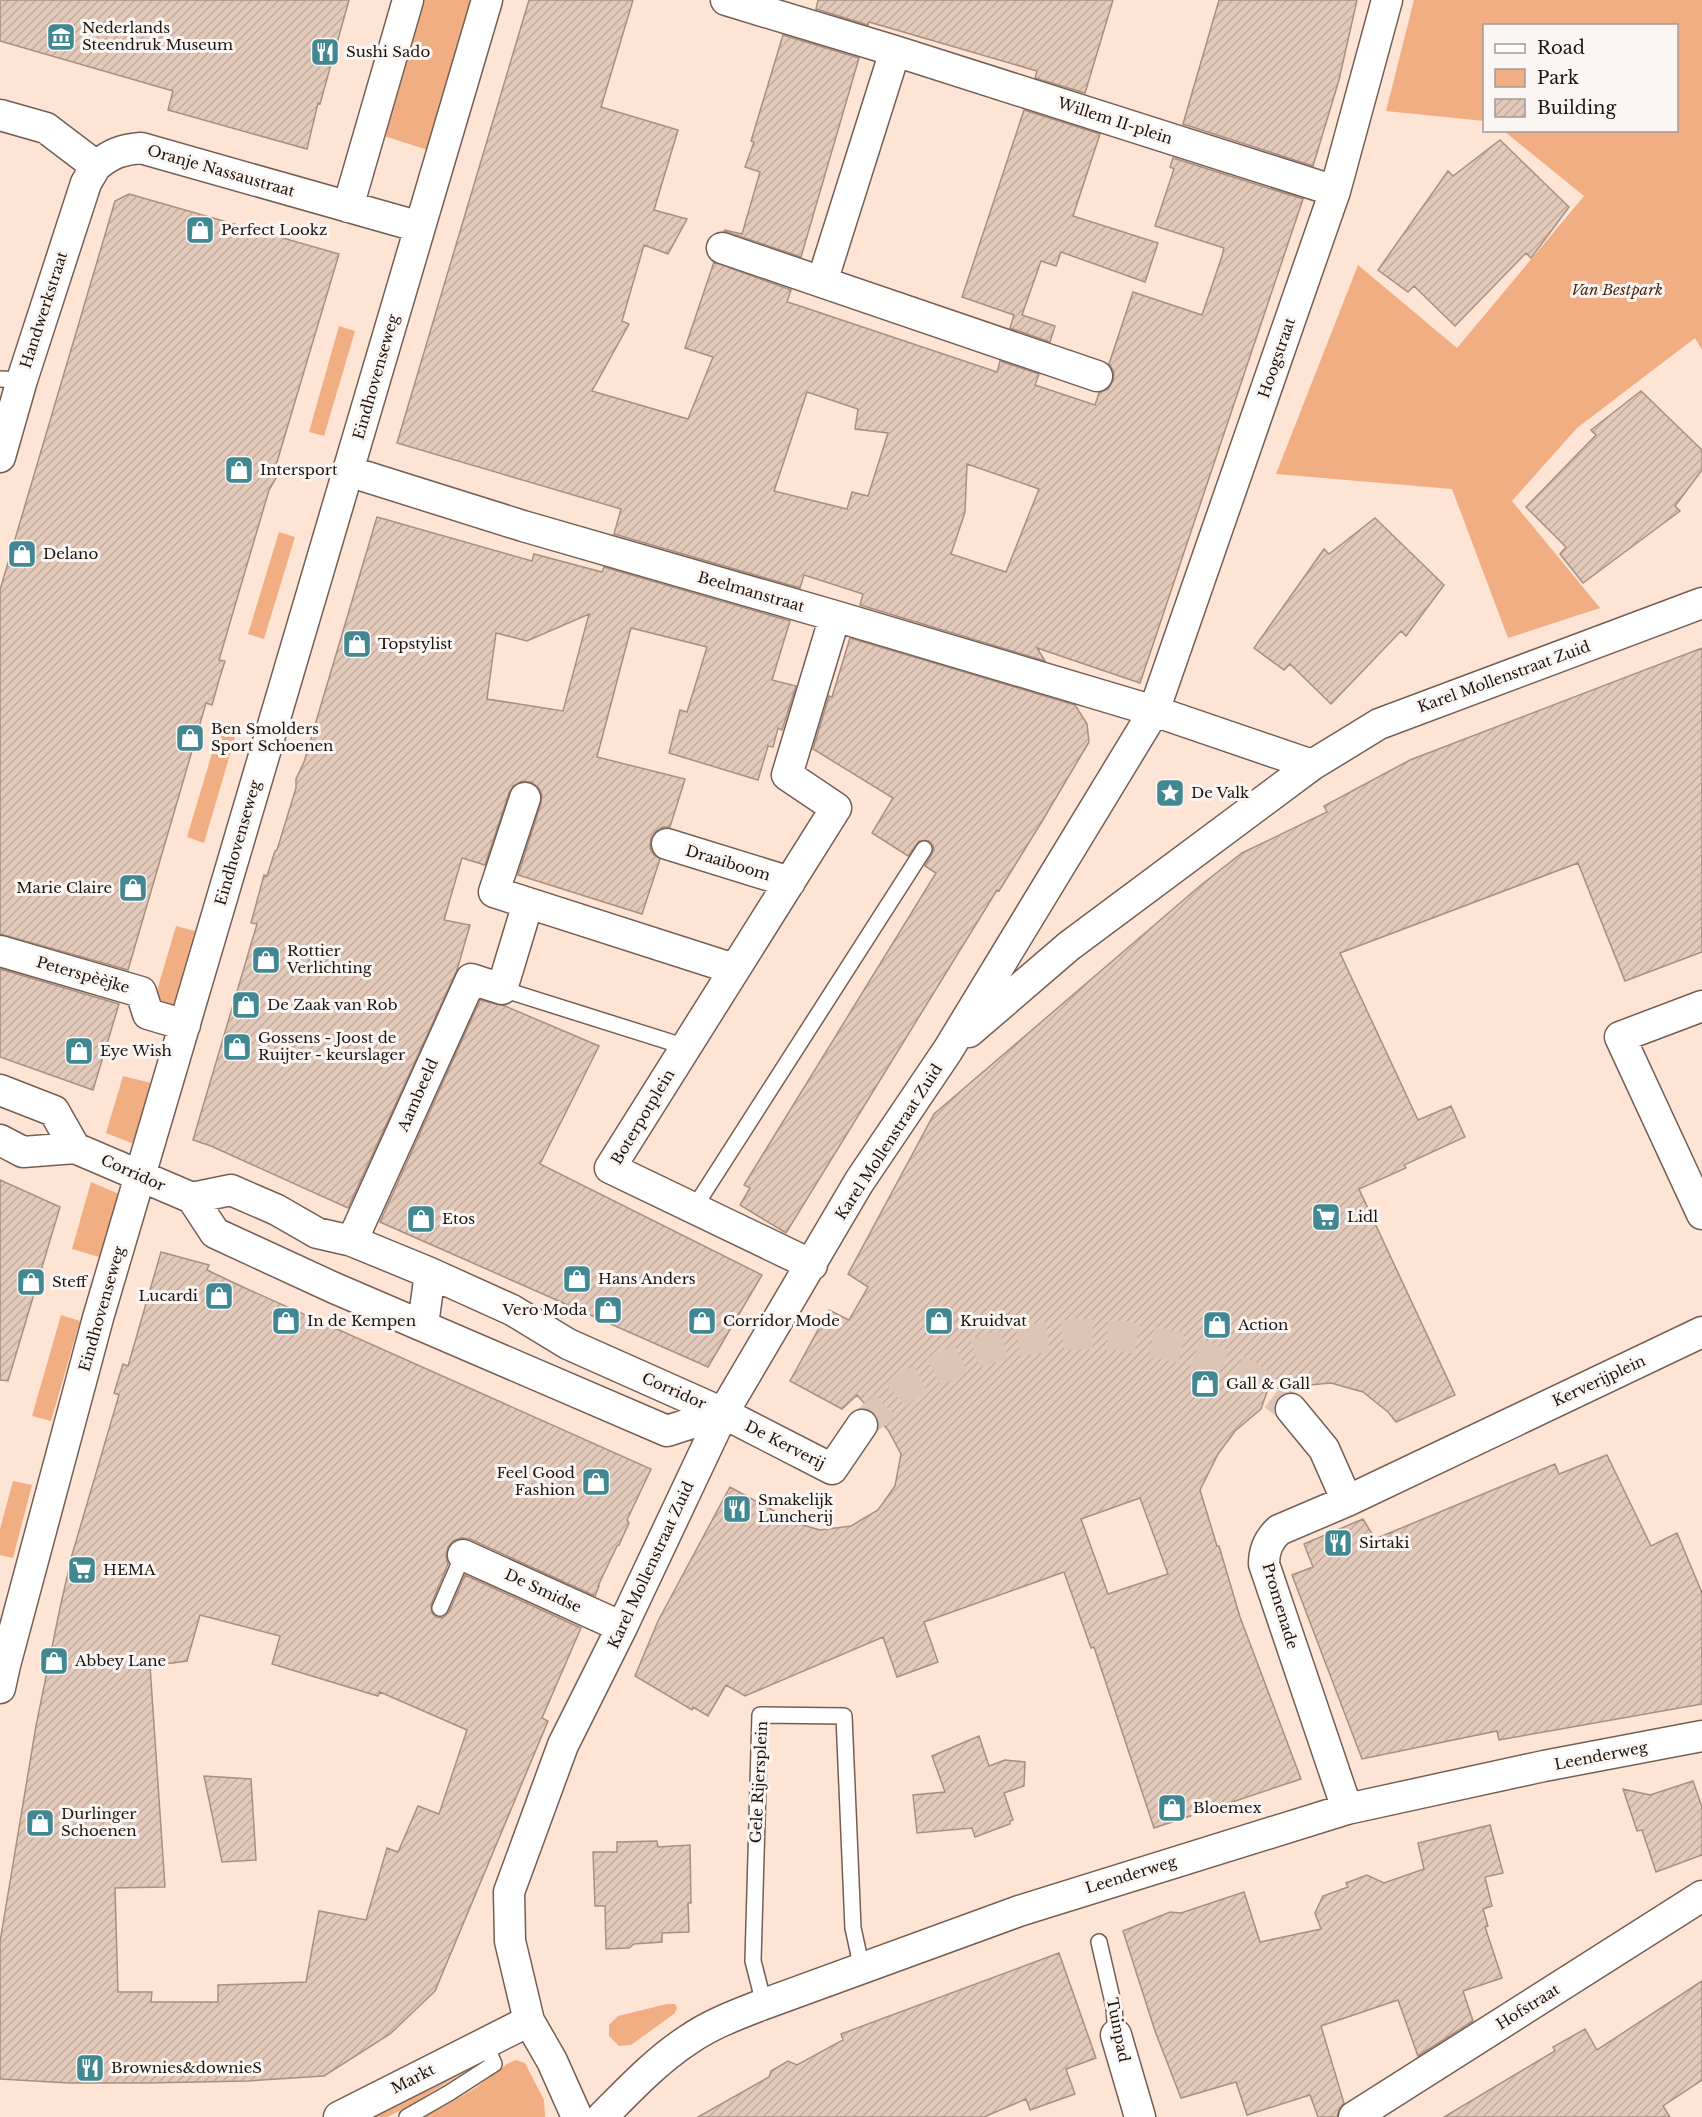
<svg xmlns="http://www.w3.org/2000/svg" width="1702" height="2117" font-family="'Libre Baskerville',serif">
<defs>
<pattern id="building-hatch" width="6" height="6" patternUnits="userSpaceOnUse" patternTransform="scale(1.5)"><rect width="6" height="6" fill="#e2c9ba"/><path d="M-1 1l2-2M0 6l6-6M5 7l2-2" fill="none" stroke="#c1ac9f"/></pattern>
</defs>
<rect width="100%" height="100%" fill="#fee4d4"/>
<path fill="#f1ae82" d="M 421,0 L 476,0 L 431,151 L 381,135 Z
M 1414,0 L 1702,0 L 1702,350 L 1695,338 L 1577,428 L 1512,501 L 1600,608 L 1508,638 L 1452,489 L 1276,474 L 1358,265 L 1457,348 L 1584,196 L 1504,131 L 1676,130 L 1676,26 L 1484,26 L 1484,121 L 1386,111 Z
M 339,326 L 355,331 L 324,436 L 309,432 Z
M 279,532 L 295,537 L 264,639 L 248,634 Z
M 219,730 L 236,734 L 204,843 L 187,837 Z
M 176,926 L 195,931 L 171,1013 L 152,1008 Z
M 123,1076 L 151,1083 L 134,1144 L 106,1133 Z
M 91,1182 L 119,1194 L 99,1257 L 72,1249 Z
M 61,1315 L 80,1321 L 51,1421 L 32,1416 Z
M 13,1481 L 32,1485 L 13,1558 L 0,1555 L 0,1529 Z
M 667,2004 L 675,2004 L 677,2008 L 675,2013 L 631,2045 L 619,2046 L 609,2036 L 609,2025 L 618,2016 Z
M 516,2060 L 525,2063 L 544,2100 L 545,2117 L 425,2117 L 474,2089 L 507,2064 Z
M 480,2062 L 408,2107 L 387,2117 L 366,2117 Z"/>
<path fill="url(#building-hatch)" stroke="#a89081" stroke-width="1.5" fill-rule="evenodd" d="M 0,0 L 349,0 L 320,104 L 318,103 L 307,149 L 168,110 L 173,91 L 0,41 Z
M 529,0 L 633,0 L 601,107 L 678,130 L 654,210 L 687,219 L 668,254 L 644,245 L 622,321 L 629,324 L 592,391 L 688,419 L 713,357 L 685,348 L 714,262 L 791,290 L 787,302 L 797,305 L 997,372 L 1000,361 L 1039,374 L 1035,385 L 1095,405 L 1099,393 L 1108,389 L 1113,381 L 1114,372 L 1109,364 L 1133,292 L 1202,315 L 1222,256 L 1224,248 L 1155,226 L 1174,169 L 1170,167 L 1173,158 L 1303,199 L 1140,683 L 1037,648 L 1045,661 L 860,605 L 863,594 L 804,575 L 800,588 L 614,534 L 621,509 L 397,443 ZM 807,392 L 858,409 L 855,429 L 888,433 L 868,496 L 852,492 L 847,509 L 774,491 ZM 967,464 L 1039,489 L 1006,572 L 951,554 L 965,512 Z
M 818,0 L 1113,0 L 1085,93 L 1035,78 L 1037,71 L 869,22 L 868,25 L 816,9 Z
M 1219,0 L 1357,0 L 1339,80 L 1313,166 L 1183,124 Z
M 783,35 L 859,58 L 801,257 L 724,231 L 725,230 L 742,234 L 760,172 L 745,167 L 754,142 L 751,141 Z
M 1024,110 L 1100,134 L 1073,216 L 1158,243 L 1145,282 L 1061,252 L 1056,266 L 1041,261 L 1022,315 L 1055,326 L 1050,342 L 1010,328 L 1014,315 L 962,297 Z
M 1500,140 L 1569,207 L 1531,258 L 1526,253 L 1455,326 L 1414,286 L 1408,292 L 1378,270 L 1448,171 L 1453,176 Z
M 129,194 L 339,254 L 277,462 L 276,478 L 269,490 L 219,660 L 225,661 L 219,680 L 212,705 L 206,703 L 128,970 L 0,934 L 0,590 L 115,201 Z
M 1641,391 L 1702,450 L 1702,470 L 1675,506 L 1680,511 L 1583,583 L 1560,554 L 1566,547 L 1526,507 L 1596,435 L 1591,430 Z
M 377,517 L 532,561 L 534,554 L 602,572 L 604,567 L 790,621 L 772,680 L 796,686 L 782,730 L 778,728 L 773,747 L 768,746 L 758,780 L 669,753 L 680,710 L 687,712 L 707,647 L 631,628 L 597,757 L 685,779 L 670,827 L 663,827 L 656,831 L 651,838 L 650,848 L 654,855 L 660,859 L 642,914 L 518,875 L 541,803 L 542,795 L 538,787 L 531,782 L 522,781 L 513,786 L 509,793 L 485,865 L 462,858 L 444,920 L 470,925 L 457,970 L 348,1208 L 211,1146 L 193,1140 L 257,924 L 251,923 L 264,875 L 267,876 L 275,851 L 277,850 L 296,788 L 296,779 L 304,762 ZM 589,614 L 563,711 L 487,699 L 496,633 L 527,641 Z
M 1375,518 L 1444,585 L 1406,636 L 1401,631 L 1331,704 L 1290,664 L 1284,670 L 1254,648 L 1324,549 L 1329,554 Z
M 850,638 L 1075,705 L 1087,724 L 1089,742 L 1041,823 L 999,891 L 997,890 L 786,1233 L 740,1205 L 750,1188 L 744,1185 L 936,873 L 925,866 L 934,850 L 933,845 L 929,841 L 919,841 L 908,856 L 872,833 L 893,798 L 813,749 L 829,696 L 832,697 Z
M 1702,648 L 1702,952 L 1625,981 L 1578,863 L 1340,953 L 1418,1120 L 1451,1106 L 1465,1137 L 1404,1165 L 1406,1168 L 1359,1189 L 1455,1395 L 1396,1422 L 1388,1412 L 1363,1392 L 1331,1383 L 1268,1389 L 1261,1409 L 1235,1431 L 1218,1454 L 1200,1490 L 1217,1546 L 1219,1546 L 1240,1617 L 1301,1779 L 1154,1828 L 1094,1647 L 1091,1648 L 1064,1572 L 924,1622 L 938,1662 L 897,1677 L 883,1637 L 745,1696 L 726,1685 L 708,1716 L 693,1707 L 692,1710 L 635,1676 L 658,1621 L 730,1487 L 796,1523 L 820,1530 L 851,1526 L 878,1510 L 895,1486 L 901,1454 L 888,1430 L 857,1395 L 842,1409 L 790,1381 L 829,1310 L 849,1320 L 868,1287 L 848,1274 L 934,1114 L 1201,885 L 1242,853 L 1327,812 L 1324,806 L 1410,760 ZM 1140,1498 L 1168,1574 L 1108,1594 L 1081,1519 Z
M 0,969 L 119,1004 L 93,1090 L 0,1057 Z
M 480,1000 L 505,1006 L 599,1046 L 540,1164 L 762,1275 L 708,1367 L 380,1222 Z
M 0,1180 L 60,1207 L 8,1381 L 0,1380 Z
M 161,1252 L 209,1265 L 207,1270 L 245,1288 L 651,1469 L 627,1520 L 629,1523 L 619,1545 L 617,1546 L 598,1586 L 599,1586 L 595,1596 L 470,1539 L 461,1538 L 453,1541 L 448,1547 L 446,1556 L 448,1564 L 431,1605 L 432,1613 L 436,1617 L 442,1618 L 449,1612 L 465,1575 L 581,1628 L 542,1718 L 548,1721 L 435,1991 L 390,2034 L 324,2076 L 248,2081 L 146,2083 L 69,2083 L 0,2079 L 0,1942 L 36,1726 L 60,1608 L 72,1555 L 119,1395 L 114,1393 L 123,1364 L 128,1366 ZM 200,1615 L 280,1636 L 272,1664 L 378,1696 L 380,1692 L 467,1730 L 439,1814 L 418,1806 L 398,1852 L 387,1848 L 366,1920 L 319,1911 L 306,1982 L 218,1985 L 218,2002 L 151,2002 L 152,1992 L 118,1992 L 115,1888 L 165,1887 L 150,1666 L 187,1661 Z
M 1607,1455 L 1651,1546 L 1677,1533 L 1702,1593 L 1702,1704 L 1499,1740 L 1497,1731 L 1362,1759 L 1292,1575 L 1313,1567 L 1304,1544 L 1363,1519 L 1375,1539 L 1555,1464 L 1559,1474 Z
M 979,1736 L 989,1766 L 1005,1760 L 1025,1762 L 1024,1786 L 1004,1793 L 1013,1820 L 1010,1821 L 1010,1824 L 975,1837 L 972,1828 L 917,1833 L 913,1795 L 945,1792 L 932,1756 Z
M 204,1776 L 251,1779 L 256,1860 L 222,1862 Z
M 1693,1781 L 1702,1807 L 1702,1855 L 1656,1872 L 1642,1830 L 1637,1831 L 1623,1789 L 1650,1795 Z
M 1490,1825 L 1503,1873 L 1485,1877 L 1492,1906 L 1483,1909 L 1488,1926 L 1485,1927 L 1502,1978 L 1463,1991 L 1473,2021 L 1418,2056 L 1398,2000 L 1321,2026 L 1344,2103 L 1339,2110 L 1337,2117 L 1318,2117 L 1310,2095 L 1247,2115 L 1236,2082 L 1181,2098 L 1155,2031 L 1123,1931 L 1170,1912 L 1181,1913 L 1244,1892 L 1260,1942 L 1321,1929 L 1315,1913 L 1323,1896 L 1348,1887 L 1346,1883 L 1367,1875 L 1384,1883 L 1424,1869 L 1418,1843 Z
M 657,1841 L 658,1847 L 690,1845 L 691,1903 L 688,1903 L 689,1932 L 662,1933 L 662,1942 L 634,1944 L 629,1948 L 606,1949 L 605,1906 L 595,1906 L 593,1852 L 617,1852 L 617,1842 Z
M 1059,1953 L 1096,2058 L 1066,2069 L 1075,2094 L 1030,2110 L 1026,2099 L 984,2117 L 698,2117 L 769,2077 L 771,2071 L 788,2061 L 797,2065 L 843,2040 L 841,2034 Z
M 1702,1981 L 1702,2080 L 1663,2106 L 1670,2117 L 1444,2117 L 1555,2051 L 1553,2047 L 1585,2029 L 1597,2050 Z"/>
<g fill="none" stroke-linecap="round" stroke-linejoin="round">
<path stroke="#dcc5b6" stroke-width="30" stroke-dasharray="30 15" stroke-linecap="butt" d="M 862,1425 L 907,1386 L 964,1357 L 1014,1341 L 1074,1334 L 1123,1336 L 1186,1349 L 1248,1375 L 1291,1409"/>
<g stroke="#755f52" stroke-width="18">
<path id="lane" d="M 0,379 L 22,380
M 502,989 L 686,1047
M 694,1208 L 924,849
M 440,1608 L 463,1555
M 1099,1942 L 1114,2007 L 1116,2035
M 764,2004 L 753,1961 L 760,1715 L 844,1716 L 853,1928 L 862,1969
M 407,2117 L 449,2093 L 494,2064 L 485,2043"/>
</g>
<g stroke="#755f52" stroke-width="33">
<path id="street" d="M 726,0 L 895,51 L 1335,191
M 0,115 L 46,128 L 96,166 C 112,153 121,150 141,148 L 420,227
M 348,207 L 408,0
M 722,248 L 1097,376
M 822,282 L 895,51
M 0,457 L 22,380 L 86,183 L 96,166
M 348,471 L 523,526 L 835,616 L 1154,711 L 1312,765
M 525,798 L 494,892 L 734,969
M 667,844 L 790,882
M 0,951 L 141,992 L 148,1014 L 185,1025
M 1702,1006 L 1620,1037 L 1702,1214
M 969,1032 L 1069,946 L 1312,765 L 1379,724 L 1702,603
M 0,1090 L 54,1111 L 75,1148
M 0,1140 L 23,1152 L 75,1148 L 192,1198 L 215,1233 L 332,1287 L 667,1431 L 723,1413
M 192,1198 L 231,1190 L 277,1210 L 317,1233 L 352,1241 L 430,1273 L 512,1310 L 568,1344 L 723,1413 L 832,1469 L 862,1425
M 352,1241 L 471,979 L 502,989 L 528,903
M 812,1265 L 610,1168 L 836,808 L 787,775 L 835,616
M 423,1325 L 430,1273
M 1291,1409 L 1324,1449 L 1347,1501
M 463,1555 L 622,1627
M 0,1688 L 5,1665 L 98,1318 L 487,0
M 1347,1809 L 1264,1564 C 1264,1550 1268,1540 1279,1530 L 1347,1501 L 1702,1332
M 1116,2035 L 1140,2117
M 339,2117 L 529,2021
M 577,2117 L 552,2061 L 529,2021 L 510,1941 L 509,1892 L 563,1745 L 622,1627 L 723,1413 L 859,1182 L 948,1050 L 1154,711 L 1335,191 L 1387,0
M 602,2117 C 629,2090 656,2061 688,2040 C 711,2024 738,2014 764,2004 L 1019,1911 L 1347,1809 L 1544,1766 L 1702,1736
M 1354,2117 L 1702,1896"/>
</g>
<use href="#lane" stroke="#fff" stroke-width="15"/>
<use href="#street" stroke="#fff" stroke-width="30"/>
</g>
<defs>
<g id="museum-square" transform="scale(1.5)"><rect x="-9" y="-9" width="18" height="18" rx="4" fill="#428893" stroke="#fbf6f3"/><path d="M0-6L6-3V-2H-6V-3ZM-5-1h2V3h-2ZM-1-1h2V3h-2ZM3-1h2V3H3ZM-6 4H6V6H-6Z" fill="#fff"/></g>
<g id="restaurant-square" transform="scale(1.5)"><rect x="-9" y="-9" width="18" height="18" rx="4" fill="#428893" stroke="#fbf6f3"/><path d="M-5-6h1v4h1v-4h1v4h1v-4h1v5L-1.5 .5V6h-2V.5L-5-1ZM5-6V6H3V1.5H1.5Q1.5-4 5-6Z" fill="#fff"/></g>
<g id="shop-square" transform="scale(1.5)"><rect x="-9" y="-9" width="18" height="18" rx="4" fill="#428893" stroke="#fbf6f3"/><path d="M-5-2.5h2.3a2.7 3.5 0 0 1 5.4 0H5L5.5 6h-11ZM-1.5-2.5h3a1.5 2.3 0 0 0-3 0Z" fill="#fff"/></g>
<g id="sight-square" transform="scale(1.5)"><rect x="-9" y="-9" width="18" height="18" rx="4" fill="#428893" stroke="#fbf6f3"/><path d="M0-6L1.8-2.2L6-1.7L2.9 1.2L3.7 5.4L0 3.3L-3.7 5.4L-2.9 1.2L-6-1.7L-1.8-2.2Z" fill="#fff"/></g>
<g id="supermarket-square" transform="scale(1.5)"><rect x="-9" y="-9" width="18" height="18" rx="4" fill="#428893" stroke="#fbf6f3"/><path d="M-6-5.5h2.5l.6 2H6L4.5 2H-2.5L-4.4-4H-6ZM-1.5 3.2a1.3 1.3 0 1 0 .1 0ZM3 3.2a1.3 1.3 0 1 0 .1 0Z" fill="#fff"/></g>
</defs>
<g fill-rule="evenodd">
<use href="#museum-square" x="61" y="37"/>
<use href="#restaurant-square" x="325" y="52"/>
<use href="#shop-square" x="200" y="230"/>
<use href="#shop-square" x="239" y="470"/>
<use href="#shop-square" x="22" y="554"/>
<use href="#shop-square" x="357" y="644"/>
<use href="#shop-square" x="190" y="738"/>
<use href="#sight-square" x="1170" y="793"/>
<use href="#shop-square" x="133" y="888"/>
<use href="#shop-square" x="266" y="960"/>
<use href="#shop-square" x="246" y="1005"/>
<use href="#shop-square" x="237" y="1047"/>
<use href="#shop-square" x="79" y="1051"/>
<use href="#supermarket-square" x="1326" y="1217"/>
<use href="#shop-square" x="421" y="1219"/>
<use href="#shop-square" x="577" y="1279"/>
<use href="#shop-square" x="31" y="1282"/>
<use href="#shop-square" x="219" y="1296"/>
<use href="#shop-square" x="608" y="1310"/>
<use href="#shop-square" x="286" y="1321"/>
<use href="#shop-square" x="702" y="1321"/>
<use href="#shop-square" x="939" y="1321"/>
<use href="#shop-square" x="1217" y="1325"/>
<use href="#shop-square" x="1205" y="1384"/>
<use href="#shop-square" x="596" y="1482"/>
<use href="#restaurant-square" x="737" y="1509"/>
<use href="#restaurant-square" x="1338" y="1543"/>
<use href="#supermarket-square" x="82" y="1570"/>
<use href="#shop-square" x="54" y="1661"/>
<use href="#shop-square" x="1172" y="1808"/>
<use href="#shop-square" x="40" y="1823"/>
<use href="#restaurant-square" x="90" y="2068"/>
</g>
<g text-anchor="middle" stroke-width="6" stroke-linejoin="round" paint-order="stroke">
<g font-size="15" fill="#1e150f" stroke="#fbf6f3" text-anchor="start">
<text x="82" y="33">Nederlands<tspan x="82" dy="17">Steendruk Museum</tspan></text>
<text x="346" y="57">Sushi Sado</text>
<text x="221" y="235">Perfect Lookz</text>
<text x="260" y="475">Intersport</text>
<text x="43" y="559">Delano</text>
<text x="378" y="649">Topstylist</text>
<text x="211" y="734">Ben Smolders<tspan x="211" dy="17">Sport Schoenen</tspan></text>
<text x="1191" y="798">De Valk</text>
<text x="112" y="893" text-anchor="end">Marie Claire</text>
<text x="287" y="956">Rottier<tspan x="287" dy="17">Verlichting</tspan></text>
<text x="267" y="1010">De Zaak van Rob</text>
<text x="258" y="1043">Gossens - Joost de<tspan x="258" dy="17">Ruijter - keurslager</tspan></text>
<text x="100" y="1056">Eye Wish</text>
<text x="1347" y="1222">Lidl</text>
<text x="442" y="1224">Etos</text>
<text x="598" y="1284">Hans Anders</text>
<text x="52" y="1287">Steff</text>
<text x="198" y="1301" text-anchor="end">Lucardi</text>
<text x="587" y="1315" text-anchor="end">Vero Moda</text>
<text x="307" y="1326">In de Kempen</text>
<text x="723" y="1326">Corridor Mode</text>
<text x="960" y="1326">Kruidvat</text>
<text x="1238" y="1330">Action</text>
<text x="1226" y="1389">Gall &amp; Gall</text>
<text x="575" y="1478" text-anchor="end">Feel Good<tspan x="575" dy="17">Fashion</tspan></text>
<text x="758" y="1505">Smakelijk<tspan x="758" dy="17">Luncherij</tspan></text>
<text x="1359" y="1548">Sirtaki</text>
<text x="103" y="1575">HEMA</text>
<text x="75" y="1666">Abbey Lane</text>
<text x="1193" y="1813">Bloemex</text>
<text x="61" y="1819">Durlinger<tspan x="61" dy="17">Schoenen</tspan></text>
<text x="111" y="2073">Brownies&amp;downieS</text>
</g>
<g font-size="15" fill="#1e150f" stroke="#fbf6f3">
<text transform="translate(1115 121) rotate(18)" y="5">Willem II-plein</text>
<text transform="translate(221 171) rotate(16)" y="5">Oranje Nassaustraat</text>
<text transform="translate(44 310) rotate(-72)" y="5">Handwerkstraat</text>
<text transform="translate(1277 358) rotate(-71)" y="5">Hoogstraat</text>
<text transform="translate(376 377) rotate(-74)" y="5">Eindhovenseweg</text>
<text transform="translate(751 592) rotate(16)" y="5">Beelmanstraat</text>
<text transform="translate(1504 677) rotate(-20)" y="5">Karel Mollenstraat Zuid</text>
<text transform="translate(238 843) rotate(-74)" y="5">Eindhovenseweg</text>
<text transform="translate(728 863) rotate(17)" y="5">Draaiboom</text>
<text transform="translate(83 975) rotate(16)" y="5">Peterspèèjke</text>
<text transform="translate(418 1095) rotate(-66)" y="5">Aambeeld</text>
<text transform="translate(643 1117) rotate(-59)" y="5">Boterpotplein</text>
<text transform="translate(889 1142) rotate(-57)" y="5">Karel Mollenstraat Zuid</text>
<text transform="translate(133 1173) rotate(24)" y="5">Corridor</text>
<text transform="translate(102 1309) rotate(-74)" y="5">Eindhovenseweg</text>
<text transform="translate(1599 1381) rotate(-25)" y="5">Kerverijplein</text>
<text transform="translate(674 1391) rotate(24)" y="5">Corridor</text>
<text transform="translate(785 1445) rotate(27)" y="5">De Kerverij</text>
<text transform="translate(651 1565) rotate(-65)" y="5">Karel Mollenstraat Zuid</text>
<text transform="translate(543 1591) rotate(25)" y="5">De Smidse</text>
<text transform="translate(1280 1606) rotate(73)" y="5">Promenade</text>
<text transform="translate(1601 1756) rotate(-11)" y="5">Leenderweg</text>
<text transform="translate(759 1782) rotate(-87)" y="5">Gele Rijersplein</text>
<text transform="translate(1131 1875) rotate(-17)" y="5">Leenderweg</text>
<text transform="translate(1528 2007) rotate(-32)" y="5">Hofstraat</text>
<text transform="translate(1118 2030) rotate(79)" y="5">Tuinpad</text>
<text transform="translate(413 2079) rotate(-27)" y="5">Markt</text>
</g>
<g font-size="15" font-style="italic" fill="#4a2912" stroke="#fbf6f3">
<text x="1617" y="295">Van Bestpark</text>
</g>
</g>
<rect x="1483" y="24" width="195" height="108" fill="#fbf6f3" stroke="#a39c98" stroke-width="1.5"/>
<rect x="1495" y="44" width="30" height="9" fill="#ffffff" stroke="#a39c98" stroke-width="1.5"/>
<text x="1537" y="54" font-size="18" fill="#1e150f">Road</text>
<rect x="1495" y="69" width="30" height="18" fill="#f1ae82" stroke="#a39c98" stroke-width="1.5"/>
<text x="1537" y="84" font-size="18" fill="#1e150f">Park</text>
<rect x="1495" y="99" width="30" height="18" fill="url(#building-hatch)" stroke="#a39c98" stroke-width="1.5"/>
<text x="1537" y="114" font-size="18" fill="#1e150f">Building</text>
</svg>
